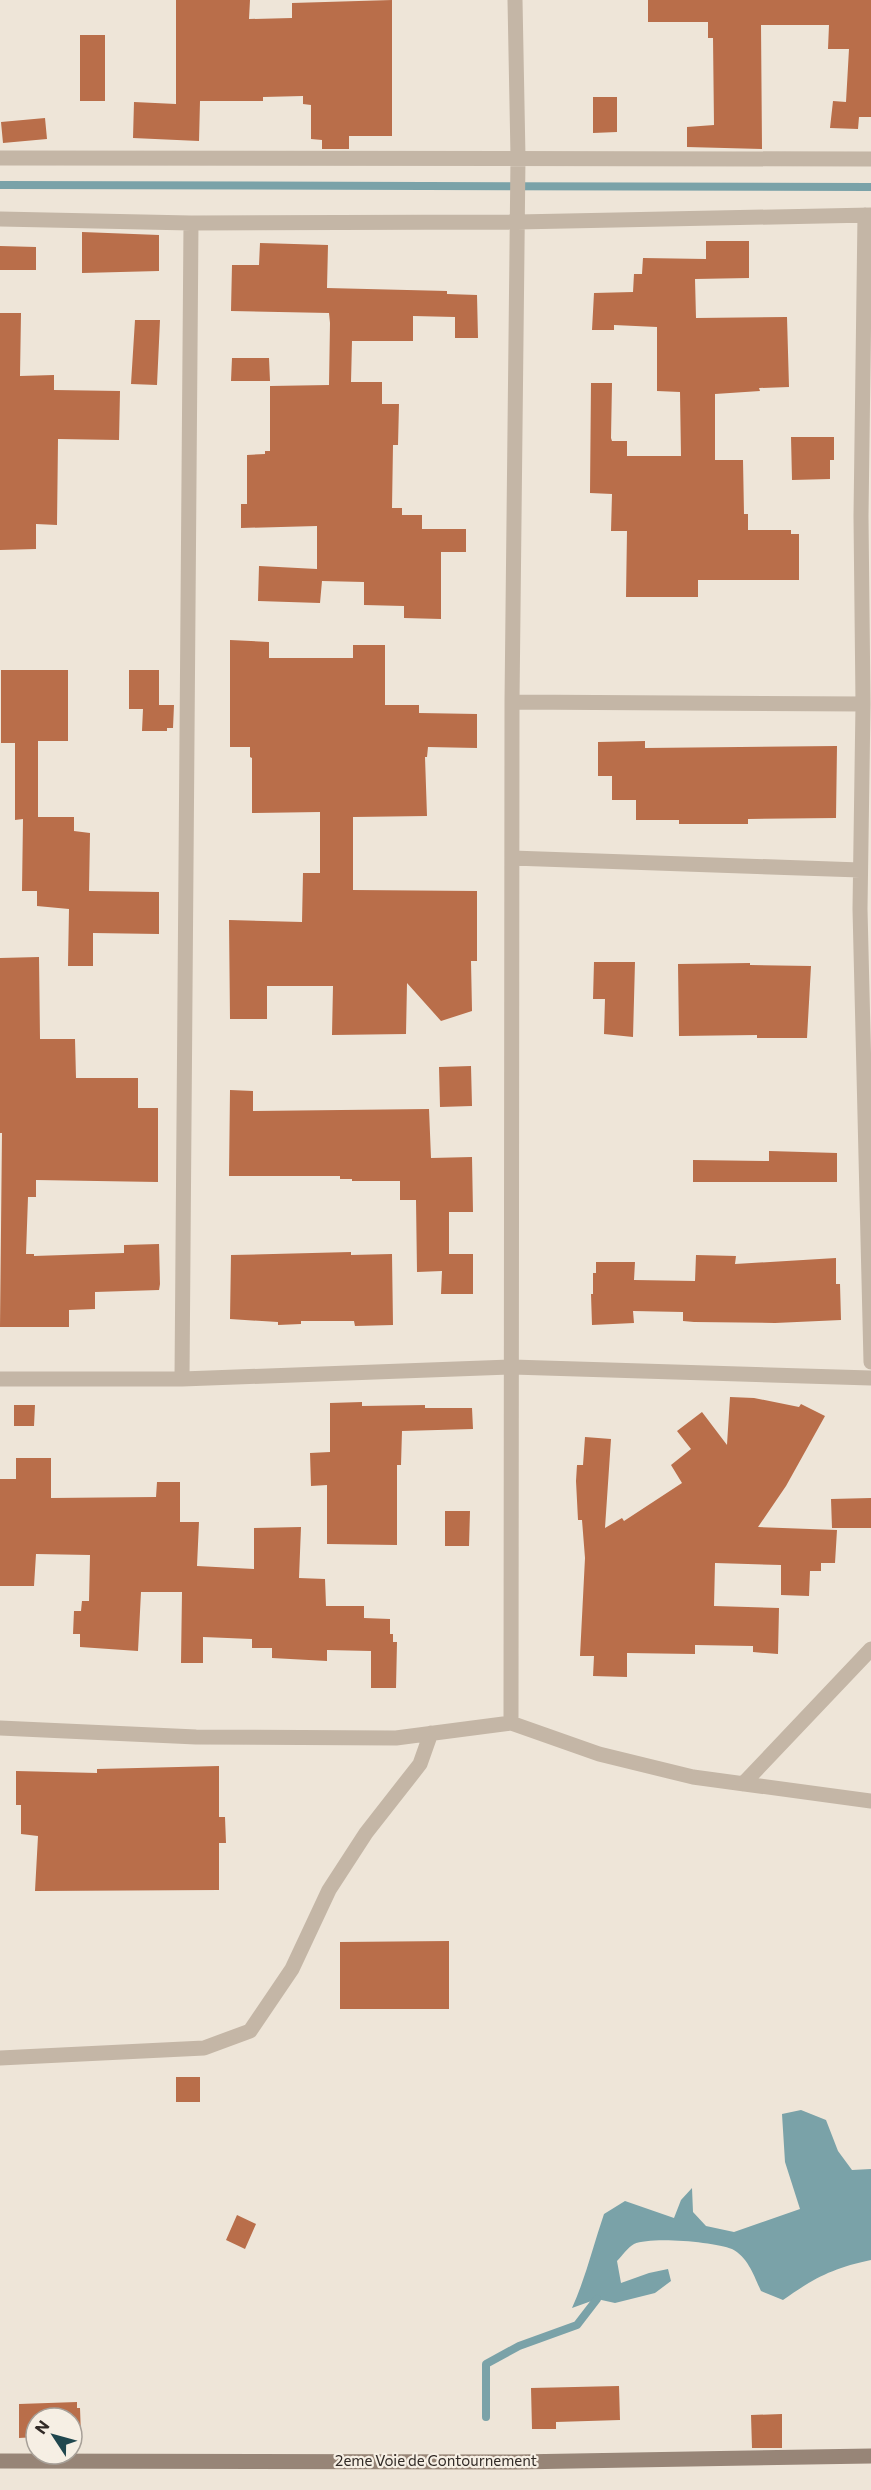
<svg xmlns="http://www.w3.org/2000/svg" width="871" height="2490" font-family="Commissioner,sans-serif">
<rect width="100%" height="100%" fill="#eee5d8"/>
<path fill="#7aa2a8" d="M 801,2110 L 826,2120 L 838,2151 L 852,2170 L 871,2169 L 871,2260 C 833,2268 814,2278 783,2300 L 761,2291 C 754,2276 748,2257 732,2249 C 715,2242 651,2236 634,2244 C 628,2247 622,2256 617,2261 L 621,2283 L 649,2273 L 668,2269 L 671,2281 L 655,2293 L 615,2303 L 597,2299 L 572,2308 C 586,2277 593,2246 604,2214 L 625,2201 L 674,2218 L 681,2200 L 692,2188 L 693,2212 L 706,2226 L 734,2232 L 800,2209 L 785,2162 L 782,2114 Z"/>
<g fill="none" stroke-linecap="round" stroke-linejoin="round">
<path stroke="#7aa2a8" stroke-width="8" d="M 0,185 L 871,187
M 486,2417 L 486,2364 L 519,2346 L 577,2325 L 597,2299"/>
</g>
<path fill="#b96e4a" d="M 176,0 L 250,0 L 249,19 L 292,18 L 292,3 L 392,0 L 392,136 L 349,136 L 349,149 L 322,149 L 322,140 L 311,139 L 311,105 L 303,104 L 303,96 L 263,97 L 263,101 L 200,101 L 199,141 L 133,138 L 134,102 L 176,104 Z
M 648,0 L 871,0 L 871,117 L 859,117 L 858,129 L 830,128 L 833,101 L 846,102 L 849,49 L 828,49 L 829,25 L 761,25 L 762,149 L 687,147 L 687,127 L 714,125 L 713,38 L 708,38 L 708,22 L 648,22 Z
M 80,35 L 105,35 L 105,101 L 80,101 Z
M 593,97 L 617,97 L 617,132 L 593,133 Z
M 45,118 L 47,139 L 3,143 L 1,122 Z
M 82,232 L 159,235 L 159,271 L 82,273 Z
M 706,241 L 749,241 L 749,278 L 695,279 L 696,318 L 787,317 L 789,387 L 759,388 L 760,391 L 715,394 L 715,460 L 743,460 L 744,514 L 748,514 L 748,530 L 791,530 L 791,534 L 799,534 L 799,580 L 698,580 L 698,597 L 626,597 L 627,531 L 611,531 L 612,494 L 590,493 L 591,383 L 612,383 L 611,438 L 612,441 L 627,441 L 627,456 L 681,456 L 680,392 L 657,391 L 657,327 L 614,325 L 614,330 L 592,330 L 594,293 L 633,292 L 634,274 L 642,274 L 643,258 L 706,259 Z
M 260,243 L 328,245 L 327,288 L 447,291 L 447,294 L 477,295 L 478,338 L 455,338 L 455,317 L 413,316 L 413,341 L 352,341 L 351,382 L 382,382 L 382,404 L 399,404 L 398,445 L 393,445 L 392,508 L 402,508 L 402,515 L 422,515 L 422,529 L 466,529 L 466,552 L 441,552 L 441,619 L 404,618 L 404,606 L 364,605 L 364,582 L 322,581 L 320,603 L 258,601 L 259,566 L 317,569 L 317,526 L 241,528 L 241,504 L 247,504 L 247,455 L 265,454 L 265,451 L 270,451 L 270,386 L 329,385 L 330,323 L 329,313 L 231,311 L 232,265 L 259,265 Z
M 0,246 L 36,247 L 36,270 L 0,270 Z
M 0,313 L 21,313 L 20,376 L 54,375 L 54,390 L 120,391 L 119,440 L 58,439 L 57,525 L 36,524 L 36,549 L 0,550 Z
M 135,320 L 160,320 L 157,385 L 131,384 Z
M 232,358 L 269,358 L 270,381 L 231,381 Z
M 791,437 L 834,437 L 834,460 L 830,460 L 830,479 L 792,480 Z
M 230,640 L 269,642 L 269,658 L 353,658 L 353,645 L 385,645 L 385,705 L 419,705 L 419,713 L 477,714 L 477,748 L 428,747 L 427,757 L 425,757 L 427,816 L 353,817 L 353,890 L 477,891 L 477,961 L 471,961 L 472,1011 L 441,1021 L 407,983 L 406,1034 L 332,1035 L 333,986 L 267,986 L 267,1019 L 230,1019 L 229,920 L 302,922 L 303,873 L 320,873 L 320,812 L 252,813 L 252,758 L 250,757 L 250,747 L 230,747 Z
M 1,670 L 68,670 L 68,741 L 38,741 L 38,817 L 74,817 L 74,831 L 90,833 L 89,891 L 159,892 L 159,934 L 93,933 L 93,966 L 68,966 L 69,909 L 37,906 L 37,891 L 22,891 L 23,819 L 15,820 L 15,743 L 1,743 Z
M 129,670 L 159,670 L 159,705 L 174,705 L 173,728 L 167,728 L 167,731 L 142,731 L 143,709 L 129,709 Z
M 645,741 L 645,748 L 837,746 L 836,818 L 748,819 L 748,824 L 679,824 L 679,820 L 636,820 L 636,800 L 612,800 L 612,776 L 598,776 L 598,742 Z
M 39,957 L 40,1039 L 75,1039 L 76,1078 L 138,1078 L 138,1108 L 158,1108 L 158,1182 L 36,1180 L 36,1197 L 28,1197 L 26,1254 L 34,1254 L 34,1256 L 124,1253 L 124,1245 L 159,1244 L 160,1284 L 159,1290 L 95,1292 L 95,1309 L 69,1310 L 69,1327 L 0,1327 L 2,1133 L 0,1133 L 0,958 Z
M 594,962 L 635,962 L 633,1037 L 604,1034 L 605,999 L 593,999 Z
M 750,963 L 750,965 L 811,966 L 807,1038 L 757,1038 L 757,1035 L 679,1036 L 678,964 Z
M 471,1066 L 472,1106 L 440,1107 L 439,1067 Z
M 230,1090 L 253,1091 L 253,1111 L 429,1109 L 431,1158 L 472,1157 L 473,1212 L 449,1212 L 449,1254 L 473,1254 L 473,1294 L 441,1294 L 442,1271 L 417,1272 L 416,1200 L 400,1200 L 400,1181 L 352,1181 L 352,1179 L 340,1179 L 340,1176 L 229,1176 Z
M 769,1151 L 837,1153 L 837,1182 L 693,1182 L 693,1160 L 769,1161 Z
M 351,1252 L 351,1255 L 392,1254 L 393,1325 L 355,1326 L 354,1321 L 301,1321 L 301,1324 L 278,1325 L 278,1322 L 230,1319 L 231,1255 Z
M 696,1255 L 736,1256 L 735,1264 L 836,1258 L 836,1284 L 840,1284 L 841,1320 L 775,1323 L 694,1322 L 683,1321 L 683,1312 L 633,1311 L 634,1323 L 592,1325 L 591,1294 L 593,1294 L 593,1273 L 596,1273 L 596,1262 L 635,1262 L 634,1280 L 695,1281 Z
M 730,1397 L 754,1398 L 799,1407 L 801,1404 L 825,1416 L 786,1486 L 758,1527 L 837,1530 L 835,1563 L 821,1563 L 821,1571 L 810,1571 L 809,1596 L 781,1595 L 781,1565 L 715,1563 L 714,1606 L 779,1608 L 778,1654 L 753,1652 L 753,1646 L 695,1645 L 695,1654 L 627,1653 L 627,1677 L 593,1676 L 594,1656 L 580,1656 L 585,1558 L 582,1520 L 578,1520 L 576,1481 L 577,1465 L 583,1465 L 585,1437 L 611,1439 L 605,1528 L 622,1518 L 624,1521 L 682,1483 L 671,1465 L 691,1449 L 677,1431 L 702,1412 L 727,1445 Z
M 362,1402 L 362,1406 L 425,1405 L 425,1408 L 472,1408 L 473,1429 L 402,1431 L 401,1465 L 397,1465 L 397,1545 L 327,1544 L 327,1485 L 311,1486 L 310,1453 L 330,1452 L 330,1403 Z
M 14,1405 L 35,1405 L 34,1426 L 14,1426 Z
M 16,1458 L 51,1458 L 51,1498 L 156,1497 L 157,1482 L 180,1482 L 180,1522 L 199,1522 L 197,1566 L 254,1569 L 254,1528 L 301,1527 L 299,1578 L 325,1579 L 326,1606 L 364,1606 L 364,1618 L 390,1619 L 390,1634 L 393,1634 L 393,1642 L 397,1642 L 396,1688 L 371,1688 L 371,1651 L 327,1650 L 327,1661 L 272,1658 L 272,1648 L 252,1648 L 252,1639 L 203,1637 L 203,1663 L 181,1663 L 182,1592 L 141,1592 L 138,1651 L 80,1647 L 80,1634 L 73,1634 L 74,1611 L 81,1611 L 82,1601 L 89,1601 L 90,1555 L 36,1554 L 34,1586 L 0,1586 L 0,1479 L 16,1479 Z
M 871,1498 L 871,1528 L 832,1528 L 831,1499 Z
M 445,1511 L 470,1511 L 469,1546 L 445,1546 Z
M 219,1766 L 219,1817 L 225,1817 L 226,1843 L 219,1843 L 219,1890 L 35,1891 L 38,1836 L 21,1834 L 21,1805 L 16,1805 L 16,1771 L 97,1773 L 97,1769 Z
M 449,1941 L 449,2009 L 340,2009 L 340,1942 Z
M 176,2077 L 200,2077 L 200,2102 L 176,2102 Z
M 237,2215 L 256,2224 L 245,2249 L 226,2240 Z
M 619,2386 L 620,2420 L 556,2422 L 556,2429 L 532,2429 L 531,2388 Z
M 77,2402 L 77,2408 L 80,2408 L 81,2435 L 72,2436 L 72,2418 L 36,2418 L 36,2437 L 19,2438 L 19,2404 Z
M 782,2414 L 782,2448 L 752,2448 L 751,2415 Z"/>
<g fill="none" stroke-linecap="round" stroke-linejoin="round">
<path stroke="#c4b6a6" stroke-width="15" d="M 0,158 L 871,159
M 865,215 L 861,516 L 863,704 L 860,909 L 871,1362
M 0,219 L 191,223 L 517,222 L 871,215
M 512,702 L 863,704
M 512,858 L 860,870
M 0,1379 L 182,1379 L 512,1367 L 871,1378
M 182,1379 L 191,223
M 511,1723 L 512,702 L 518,157 L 515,0
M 0,1728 L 196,1737 L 396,1738 L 511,1723 L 599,1754 L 693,1777 L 871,1801
M 743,1784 L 871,1649
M 0,2058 L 204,2048 L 250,2031 L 292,1969 L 329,1890 L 366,1833 L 420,1764 L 431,1733"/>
<path stroke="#978577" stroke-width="15" d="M 0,2461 L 516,2462 L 871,2456"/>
</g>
<g text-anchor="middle" stroke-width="4.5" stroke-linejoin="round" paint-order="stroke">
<g font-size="15" fill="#312a26" stroke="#f6efe4">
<text x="436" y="2466">2eme Voie de Contournement</text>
</g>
</g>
<g transform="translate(54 2436) rotate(306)"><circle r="28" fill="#f6efe4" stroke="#a7a098" stroke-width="1.5"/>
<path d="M0-4.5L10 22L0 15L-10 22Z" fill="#20474e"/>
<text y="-9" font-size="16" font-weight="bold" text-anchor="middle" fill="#312a26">N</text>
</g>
</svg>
